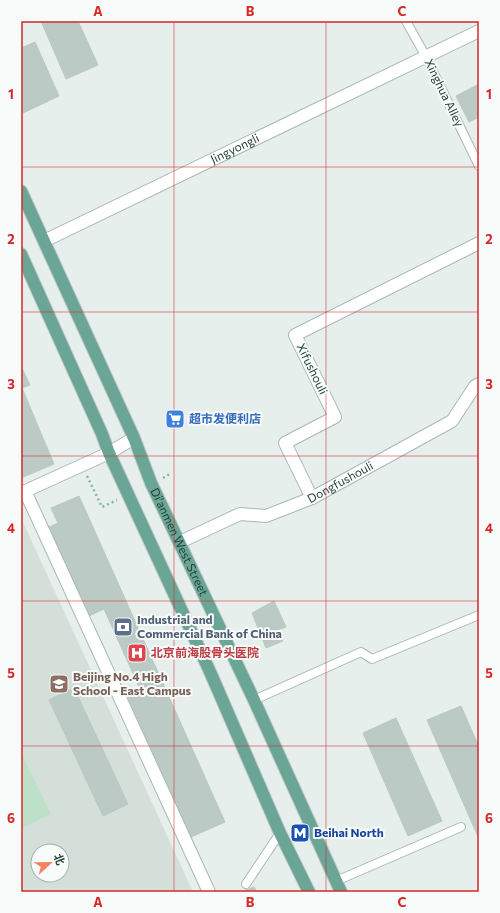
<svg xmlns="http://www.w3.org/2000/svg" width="500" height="913" font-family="Commissioner,'Noto Sans SC',sans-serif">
<rect width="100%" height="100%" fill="#e6efeb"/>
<path fill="#d4dfda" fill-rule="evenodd" d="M 21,518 L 193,892 L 21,892 ZM 38,851 L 62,851 L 62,875 L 38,875 Z"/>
<path fill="#bfe0c8" d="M 21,753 L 51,814 L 21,829 Z"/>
<path fill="#bbcac4" stroke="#b8c9c2" d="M 41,21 L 78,21 L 98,65 L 66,79 Z
M 35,42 L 59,96 L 21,114 L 21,48 Z
M 479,84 L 479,117 L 469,122 L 456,96 Z
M 21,366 L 30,385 L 22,388 L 54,464 L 21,478 L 21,446 L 23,445 L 21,442 Z
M 79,496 L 225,822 L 191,837 L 127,695 L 140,689 L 104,609 L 89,616 L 49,527 L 58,523 L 51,508 Z
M 274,601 L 286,627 L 277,630 L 283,641 L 266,648 L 252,613 Z
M 74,688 L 128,804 L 103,816 L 49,700 Z
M 461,706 L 479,747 L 479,839 L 427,720 Z
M 396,718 L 442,821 L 408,836 L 363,733 Z
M 254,887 L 257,892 L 241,892 Z"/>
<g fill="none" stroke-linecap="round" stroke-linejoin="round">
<g stroke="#a8b8b2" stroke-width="10">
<path id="service" d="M 406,21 L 425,55 L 479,166
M 254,700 L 361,652 L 372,659 L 479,615
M 336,881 L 461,827
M 246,884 L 280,833"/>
</g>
<g stroke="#a8b8b2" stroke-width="14">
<g id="minor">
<path id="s1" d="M 44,241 L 479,31"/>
<path d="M 25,491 L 209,892"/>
<path d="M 21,493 L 109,453 L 134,438"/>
<path d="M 312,498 L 285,443 L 335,417 L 295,335 L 479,243"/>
<path id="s2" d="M 180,542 L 240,514 L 266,516 L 312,498 L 452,421 L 475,386 L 479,384"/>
</g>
</g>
<g stroke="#c2cac8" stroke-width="14">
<g id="primary">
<path id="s3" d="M 21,191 L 134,438 L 151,483 L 254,700 L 341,892"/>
<path d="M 21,254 L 102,434 L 109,453 L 211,674 L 280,833 L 309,892"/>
</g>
</g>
<path stroke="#86b3a5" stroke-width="2.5" stroke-dasharray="2 3" stroke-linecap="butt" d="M 87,476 L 102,507 L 117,500
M 163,478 L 170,474"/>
<use href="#service" stroke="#fff" stroke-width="8"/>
<use href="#minor" stroke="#fff" stroke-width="12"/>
<use href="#primary" stroke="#6aa596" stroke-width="12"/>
</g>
<path fill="none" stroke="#d62828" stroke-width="1" stroke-opacity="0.55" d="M 174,21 L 174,892M 326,21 L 326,892M 21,167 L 479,167M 21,312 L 479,312M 21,456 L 479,456M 21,601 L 479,601M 21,746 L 479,746"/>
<defs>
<g id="supermarket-square" transform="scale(1)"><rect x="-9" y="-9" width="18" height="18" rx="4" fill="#3f7fe0" stroke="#f7fbf9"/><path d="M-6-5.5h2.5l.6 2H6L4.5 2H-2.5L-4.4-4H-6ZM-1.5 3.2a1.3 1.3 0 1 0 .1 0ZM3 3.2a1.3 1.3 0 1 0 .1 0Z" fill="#fff"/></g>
<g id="bank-square" transform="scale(1)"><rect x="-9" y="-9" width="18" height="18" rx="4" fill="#5c6f8a" stroke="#f7fbf9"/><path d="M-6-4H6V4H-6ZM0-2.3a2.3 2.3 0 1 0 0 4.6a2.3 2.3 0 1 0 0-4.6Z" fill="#fff"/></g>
<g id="hospital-square" transform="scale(1)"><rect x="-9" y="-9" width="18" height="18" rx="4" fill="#e0444e" stroke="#f7fbf9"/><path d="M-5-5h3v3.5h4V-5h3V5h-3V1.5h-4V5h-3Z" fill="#fff"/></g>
<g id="school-square" transform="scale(1)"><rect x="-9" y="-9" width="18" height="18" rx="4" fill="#8d6e63" stroke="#f7fbf9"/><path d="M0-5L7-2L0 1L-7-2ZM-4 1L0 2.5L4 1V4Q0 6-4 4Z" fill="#fff"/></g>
<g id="metro-square" transform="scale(1)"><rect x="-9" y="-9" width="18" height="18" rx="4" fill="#1a4fb4" stroke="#f7fbf9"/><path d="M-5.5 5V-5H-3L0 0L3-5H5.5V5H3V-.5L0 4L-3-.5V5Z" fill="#fff"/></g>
</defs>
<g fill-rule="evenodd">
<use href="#supermarket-square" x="175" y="419"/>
<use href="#bank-square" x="123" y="627"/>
<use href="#hospital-square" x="137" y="653"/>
<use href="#school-square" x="59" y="684"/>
<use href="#metro-square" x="300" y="833"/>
</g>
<g text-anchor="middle" stroke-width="4" stroke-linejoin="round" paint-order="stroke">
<g font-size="12" fill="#24423a" stroke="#f7fbf9">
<text transform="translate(444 93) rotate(64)" y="4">Xinghua Alley</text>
<text dy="4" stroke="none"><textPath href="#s1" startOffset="212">Jingyongli</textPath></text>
<text transform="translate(312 369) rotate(64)" y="4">Xifushouli</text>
<text dy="4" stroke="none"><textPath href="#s2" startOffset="174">Dongfushouli</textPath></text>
<text dy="4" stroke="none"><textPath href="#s3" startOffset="385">Di'anmen West Street</textPath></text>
</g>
<g font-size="12" font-weight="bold" fill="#366cbe" stroke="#f7fbf9" text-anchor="start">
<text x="189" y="423">超市发便利店</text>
</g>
<g font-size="12" font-weight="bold" fill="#4e5e75" stroke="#f7fbf9" text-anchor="start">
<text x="137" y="624">Industrial and<tspan x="137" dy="14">Commercial Bank of China</tspan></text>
</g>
<g font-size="12" font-weight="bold" fill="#be3a42" stroke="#f7fbf9" text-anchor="start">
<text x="151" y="657">北京前海股骨头医院</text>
</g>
<g font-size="12" font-weight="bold" fill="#785e54" stroke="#f7fbf9" text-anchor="start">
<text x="73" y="681">Beijing No.4 High<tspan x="73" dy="14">School - East Campus</tspan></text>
</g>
<g font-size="12" font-weight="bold" fill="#164399" stroke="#f7fbf9" text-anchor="start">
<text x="314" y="837">Beihai North</text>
</g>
</g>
<rect width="500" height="913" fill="none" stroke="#f7fbf9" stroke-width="44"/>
<g transform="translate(50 863) rotate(68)"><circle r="19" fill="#f7fbf9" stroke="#a3b1ad"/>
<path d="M0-3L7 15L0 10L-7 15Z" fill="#f4845f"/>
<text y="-6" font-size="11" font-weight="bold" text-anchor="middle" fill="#24423a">北</text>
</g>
<rect x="22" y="22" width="456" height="869" fill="none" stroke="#d62828" stroke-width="1.5"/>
<g font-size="13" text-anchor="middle" font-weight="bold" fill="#d62828">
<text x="98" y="16">A</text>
<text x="250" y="16">B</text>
<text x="402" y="16">C</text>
<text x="11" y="99">1</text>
<text x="489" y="99">1</text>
<text x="11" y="244">2</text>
<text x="489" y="244">2</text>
<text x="11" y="389">3</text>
<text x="489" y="389">3</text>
<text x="11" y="533">4</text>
<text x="489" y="533">4</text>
<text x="11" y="678">5</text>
<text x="489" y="678">5</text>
<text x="11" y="823">6</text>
<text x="489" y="823">6</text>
<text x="98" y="907">A</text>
<text x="250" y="907">B</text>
<text x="402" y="907">C</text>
</g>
</svg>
